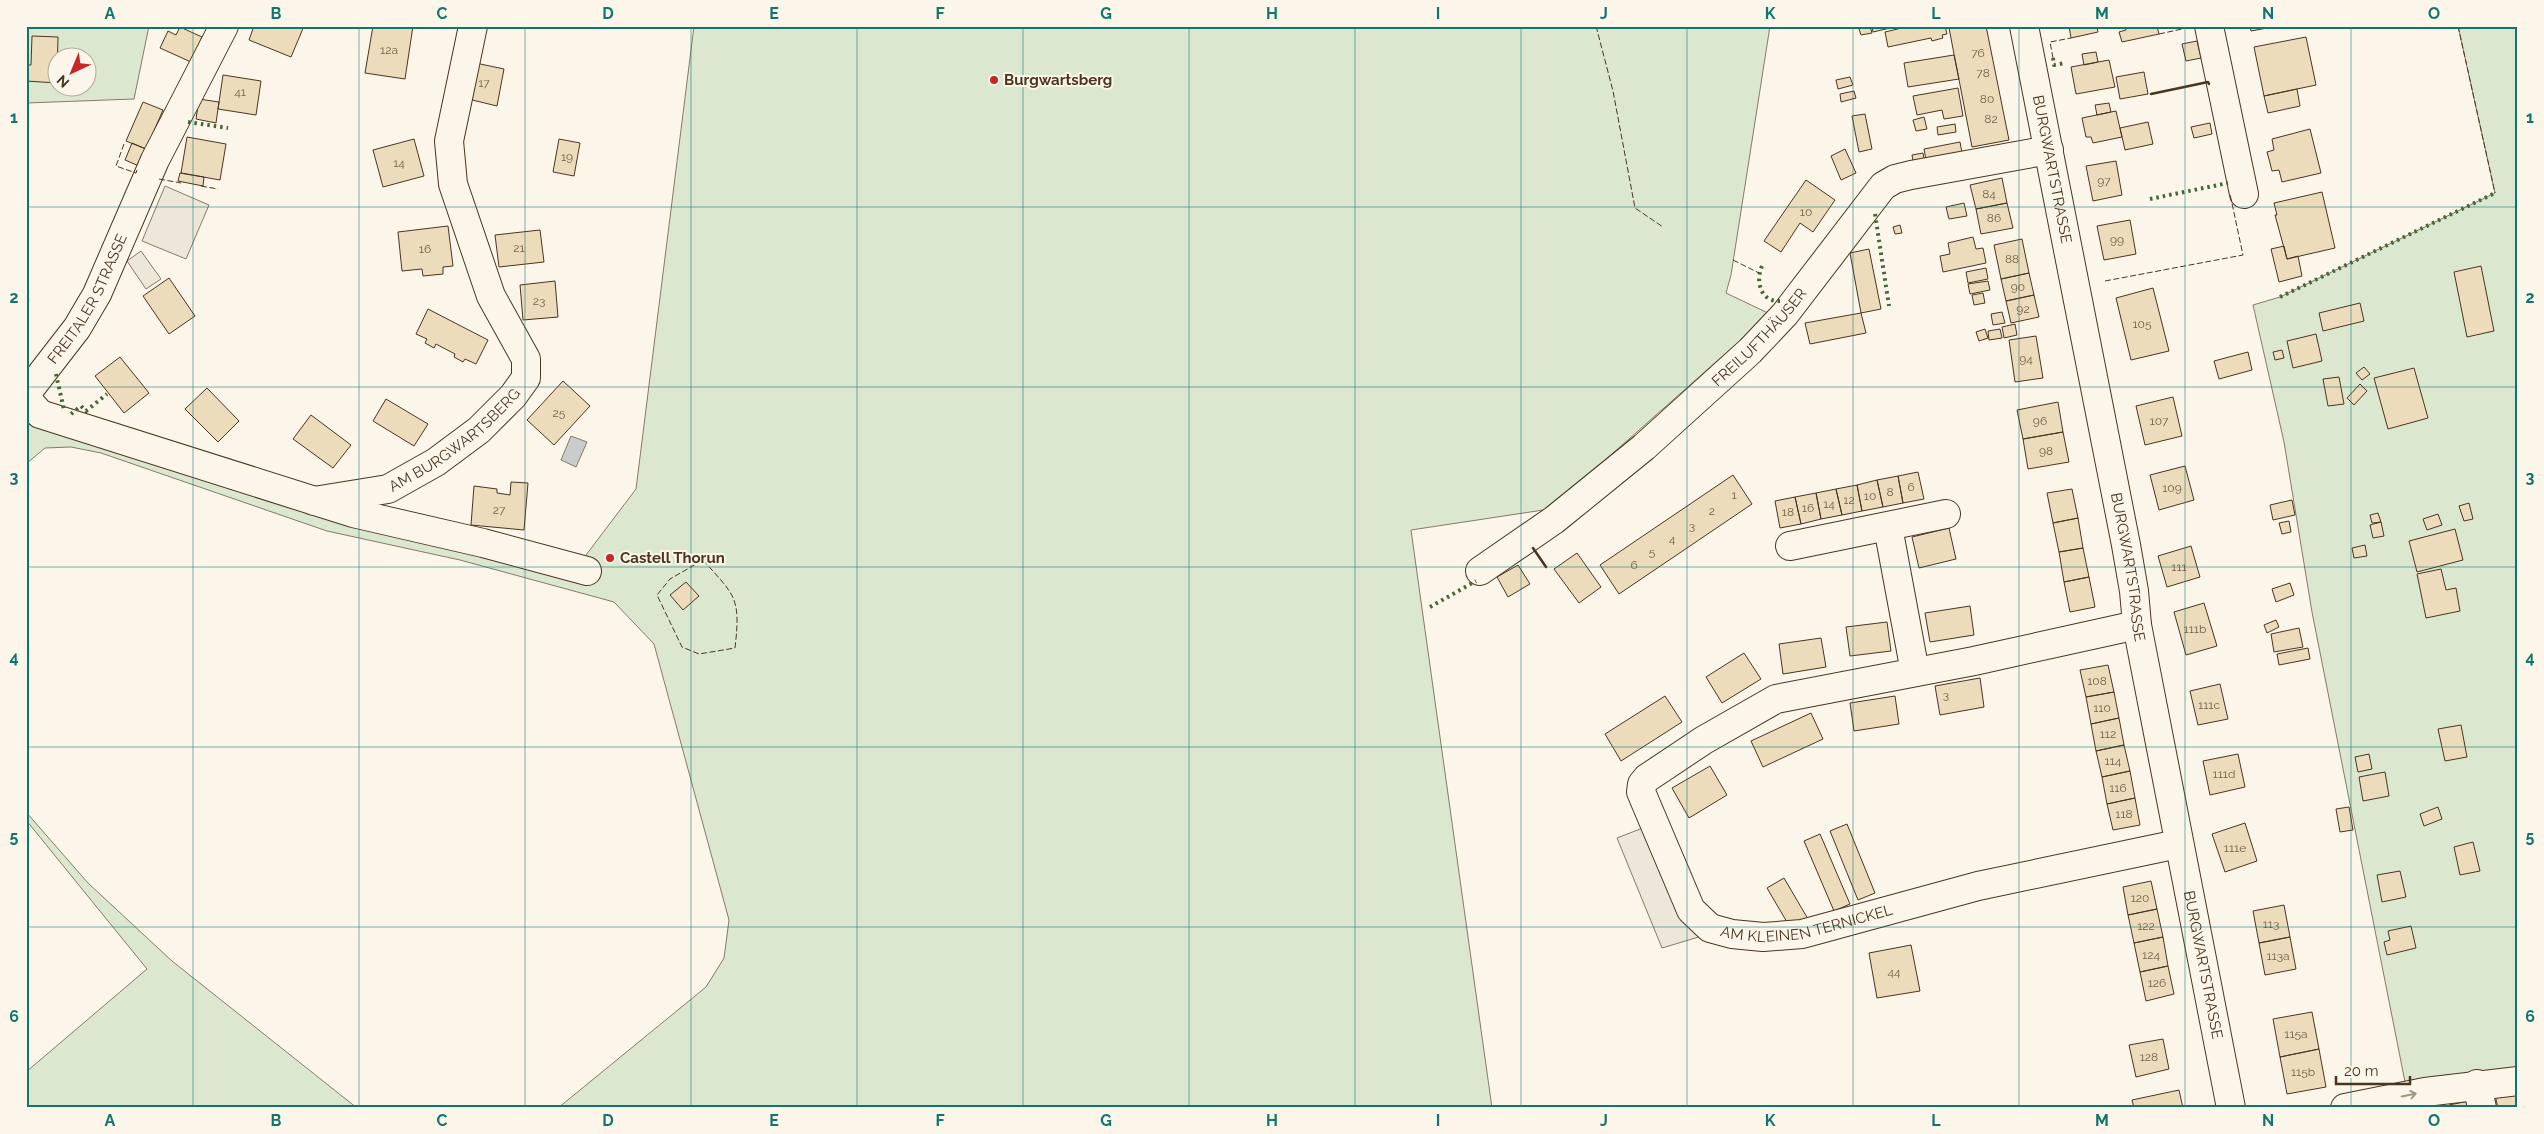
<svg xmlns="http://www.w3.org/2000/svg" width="2544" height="1134" font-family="Raleway,sans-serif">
<rect width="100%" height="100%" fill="#fbf6e9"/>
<path fill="#dce7d0" stroke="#887966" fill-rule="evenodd" d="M 26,26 L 149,26 L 134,99 L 26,103 ZM 58,58 L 88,58 L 88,88 L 58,88 Z
M 694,26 L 1770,26 L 1731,275 L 1726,293 L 1770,314 L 1550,509 L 1411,530 L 1492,1108 L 558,1108 L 706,987 L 724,958 L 729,920 L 654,644 L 614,602 L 460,560 L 327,531 L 101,453 L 71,447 L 45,448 L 26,464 L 28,424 L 347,523 L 583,559 L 636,489 Z
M 2458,26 L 2518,26 L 2518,1069 L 2406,1087 L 2312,612 L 2284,442 L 2253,305 L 2280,297 L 2495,193 Z
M 26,812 L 88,883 L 172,961 L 357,1108 L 26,1108 L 26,1072 L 147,969 L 26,820 Z"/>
<path fill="#ede7d9" stroke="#887966" d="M 165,186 L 209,205 L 186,259 L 142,241 Z
M 141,251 L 161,279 L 146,289 L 127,261 Z
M 1653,824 L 1702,936 L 1662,948 L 1617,838 Z"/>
<path fill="#c9cecd" stroke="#887966" d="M 571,436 L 587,442 L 576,467 L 561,460 Z"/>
<path fill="#ecdcbc" stroke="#4a3520" d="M 254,26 L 304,26 L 291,57 L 249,40 Z
M 373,26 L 413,26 L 405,79 L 365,73 Z
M 1858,26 L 1870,26 L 1872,33 L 1861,35 Z
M 1872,26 L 1899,26 L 1873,32 Z
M 1910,26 L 1945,26 L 1947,34 L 1942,35 L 1943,38 L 1932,41 L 1931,38 L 1888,47 L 1885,32 Z
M 1955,26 L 1986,26 L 2009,140 L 1972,147 L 1949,28 Z
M 2069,26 L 2097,26 L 2098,32 L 2071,38 Z
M 2125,26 L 2157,26 L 2159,34 L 2122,42 L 2119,32 L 2126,30 Z
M 2250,26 L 2278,26 L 2251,31 Z
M 180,27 L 202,37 L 191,62 L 160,48 L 168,31 L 176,35 Z
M 32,36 L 58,37 L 57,83 L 26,81 L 26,65 L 31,65 Z
M 2306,37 L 2316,85 L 2264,96 L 2254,47 Z
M 2197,41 L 2201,58 L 2186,61 L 2182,44 Z
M 2096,52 L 2098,62 L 2084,65 L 2082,54 Z
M 1954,55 L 1959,79 L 1908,87 L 1904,63 Z
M 2109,60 L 2115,87 L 2076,94 L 2071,67 Z
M 471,62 L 504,69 L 497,106 L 464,98 Z
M 2144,72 L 2148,94 L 2120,99 L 2116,77 Z
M 223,75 L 261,81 L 256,115 L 218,109 Z
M 1850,77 L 1853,85 L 1838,89 L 1836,80 Z
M 1958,88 L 1963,116 L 1944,119 L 1942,110 L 1917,115 L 1913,96 Z
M 2297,89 L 2300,106 L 2268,113 L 2264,96 Z
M 1854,91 L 1856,98 L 1841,102 L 1840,94 Z
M 199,99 L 219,102 L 216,123 L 196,119 Z
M 143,102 L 163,110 L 146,149 L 126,141 Z
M 2109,103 L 2111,112 L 2097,115 L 2095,105 Z
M 2116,111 L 2122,137 L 2093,143 L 2091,137 L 2086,137 L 2082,118 Z
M 1865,114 L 1872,149 L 1859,152 L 1852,116 Z
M 1924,117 L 1927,129 L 1916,131 L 1913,120 Z
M 2148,122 L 2153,144 L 2125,150 L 2120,128 Z
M 2210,123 L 2212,134 L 2194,138 L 2191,127 Z
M 1955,124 L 1956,132 L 1938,135 L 1937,127 Z
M 2310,129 L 2321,173 L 2282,182 L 2279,170 L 2272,171 L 2270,163 L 2267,152 L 2274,150 L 2272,139 Z
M 187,137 L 226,144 L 220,180 L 181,173 Z
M 414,139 L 424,176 L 383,187 L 373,150 Z
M 559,139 L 580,143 L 574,176 L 553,172 Z
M 1960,142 L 1963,158 L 1927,165 L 1924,149 Z
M 132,143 L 146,149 L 139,166 L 125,160 Z
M 1845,149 L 1856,173 L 1841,180 L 1831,156 Z
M 1923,153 L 1925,165 L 1914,167 L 1912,155 Z
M 2116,161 L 2122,195 L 2093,201 L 2086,166 Z
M 180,173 L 204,177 L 203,186 L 178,181 Z
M 2002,178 L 2007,203 L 1976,209 L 1970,185 Z
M 1806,180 L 1835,200 L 1813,232 L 1800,223 L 1781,252 L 1764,241 Z
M 2322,192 L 2335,248 L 2287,259 L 2275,215 L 2277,215 L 2274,203 Z
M 1964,203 L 1967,216 L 1949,219 L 1946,207 Z
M 2007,203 L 2013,228 L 1981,234 L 1976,209 Z
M 2130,220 L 2136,254 L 2104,260 L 2097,226 Z
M 1900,225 L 1902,233 L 1895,234 L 1893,227 Z
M 448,226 L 453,266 L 443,267 L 443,274 L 423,276 L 422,269 L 402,271 L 398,232 Z
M 540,230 L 544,262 L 499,267 L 495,235 Z
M 1973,237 L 1976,249 L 1983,248 L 1986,263 L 1943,272 L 1940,256 L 1950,254 L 1948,243 Z
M 2022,239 L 2029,273 L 2001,279 L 1994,245 Z
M 2284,246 L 2287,259 L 2298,256 L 2302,276 L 2279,282 L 2271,249 Z
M 1869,249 L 1881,309 L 1861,313 L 1850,253 Z
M 2481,266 L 2494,331 L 2467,337 L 2454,272 Z
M 1986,268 L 1988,279 L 1968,283 L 1966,272 Z
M 2029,273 L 2034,295 L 2006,301 L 2001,279 Z
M 169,278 L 195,316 L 169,334 L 143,296 Z
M 555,281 L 558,317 L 523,320 L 520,285 Z
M 1988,281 L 1990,290 L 1970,294 L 1968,284 Z
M 2153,288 L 2169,351 L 2131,360 L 2116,298 Z
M 1983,293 L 1985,303 L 1974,305 L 1972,295 Z
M 2034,295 L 2039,317 L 2011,323 L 2006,301 Z
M 2360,303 L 2364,321 L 2323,331 L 2319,313 Z
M 428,309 L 488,340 L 476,364 L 465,359 L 463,362 L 454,357 L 455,354 L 436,344 L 434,348 L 425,343 L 427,339 L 416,334 Z
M 2002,312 L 2005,323 L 1993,325 L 1991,314 Z
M 1861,313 L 1866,333 L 1810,344 L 1805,323 Z
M 2015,324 L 2017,335 L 2004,338 L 2002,327 Z
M 1985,329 L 1988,338 L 1979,341 L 1976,332 Z
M 2000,329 L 2002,338 L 1989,340 L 1988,331 Z
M 2316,334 L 2322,361 L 2293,368 L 2287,341 Z
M 2036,336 L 2043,378 L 2015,382 L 2009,340 Z
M 2282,350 L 2284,358 L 2275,360 L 2273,352 Z
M 2248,352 L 2252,370 L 2219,379 L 2214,361 Z
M 120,357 L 149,393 L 124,413 L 95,376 Z
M 2364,367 L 2370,374 L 2362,380 L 2356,373 Z
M 2414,368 L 2428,418 L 2388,429 L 2374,378 Z
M 2339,377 L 2344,404 L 2328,406 L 2323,379 Z
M 563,381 L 590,406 L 554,445 L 527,420 Z
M 2360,384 L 2367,391 L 2354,405 L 2347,398 Z
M 207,388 L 239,421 L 218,442 L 185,409 Z
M 2173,397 L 2182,436 L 2145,445 L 2136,406 Z
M 386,399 L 428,424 L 414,446 L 373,421 Z
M 2058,402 L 2063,432 L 2023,439 L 2017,410 Z
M 311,415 L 351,445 L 333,468 L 293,439 Z
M 2063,432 L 2069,462 L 2028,469 L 2023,439 Z
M 2185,466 L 2194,500 L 2159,510 L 2150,475 Z
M 1918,472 L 1924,499 L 1903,503 L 1898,476 Z
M 1733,475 L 1752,504 L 1619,594 L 1600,565 Z
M 1898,476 L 1903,503 L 1883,507 L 1877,480 Z
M 1877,480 L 1883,507 L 1862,511 L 1857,485 Z
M 511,482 L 528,483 L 524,530 L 471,525 L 474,486 L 497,489 L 497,493 L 510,495 Z
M 1857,485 L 1862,511 L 1842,515 L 1836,489 Z
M 1836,489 L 1842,515 L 1821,519 L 1816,493 Z
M 2072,489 L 2078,518 L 2053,523 L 2047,493 Z
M 1816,493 L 1821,519 L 1801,524 L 1795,497 Z
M 1795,497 L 1801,524 L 1780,528 L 1775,501 Z
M 2292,500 L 2295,515 L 2273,520 L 2270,505 Z
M 2469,503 L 2473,519 L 2464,521 L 2459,506 Z
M 2378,513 L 2381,522 L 2372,523 L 2370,515 Z
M 2438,514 L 2442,525 L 2427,530 L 2423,519 Z
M 2078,518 L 2083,548 L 2059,552 L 2053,523 Z
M 2289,521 L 2291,532 L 2282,534 L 2279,523 Z
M 2381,522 L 2384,536 L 2373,538 L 2370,525 Z
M 1949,528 L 1956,559 L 1919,568 L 1912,537 Z
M 2455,529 L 2463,560 L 2417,572 L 2409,541 Z
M 2365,545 L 2367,556 L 2354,558 L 2352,548 Z
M 2191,546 L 2200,577 L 2167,587 L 2158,556 Z
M 2083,548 L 2089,577 L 2064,582 L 2059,552 Z
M 1577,553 L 1601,587 L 1579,603 L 1554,569 Z
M 1518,565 L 1530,584 L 1508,597 L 1497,577 Z
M 2441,569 L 2446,590 L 2456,588 L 2460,611 L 2426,618 L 2417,574 Z
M 2089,577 L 2095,607 L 2070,612 L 2064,582 Z
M 686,582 L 699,596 L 683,610 L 670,595 Z
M 2290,583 L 2294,595 L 2276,602 L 2272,589 Z
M 2204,603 L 2217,646 L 2186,655 L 2174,612 Z
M 1970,606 L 1974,635 L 1930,642 L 1925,613 Z
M 2276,620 L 2279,627 L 2267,633 L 2264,625 Z
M 1887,622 L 1891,651 L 1850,656 L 1846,627 Z
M 2299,628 L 2303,647 L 2274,652 L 2271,634 Z
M 1821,638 L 1826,667 L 1783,674 L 1779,644 Z
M 2308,648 L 2310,659 L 2279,665 L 2277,654 Z
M 1744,653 L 1761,679 L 1722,703 L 1706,677 Z
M 2108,665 L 2114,692 L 2086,697 L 2080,670 Z
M 1980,678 L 1984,707 L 1940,715 L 1935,686 Z
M 2220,684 L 2228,719 L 2198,725 L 2190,691 Z
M 2114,692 L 2119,718 L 2091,724 L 2086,697 Z
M 1665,696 L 1682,722 L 1621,761 L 1605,734 Z
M 1895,696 L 1899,724 L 1854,731 L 1850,703 Z
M 1811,713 L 1823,739 L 1763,767 L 1751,741 Z
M 2119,718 L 2124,745 L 2096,751 L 2091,724 Z
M 2461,725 L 2467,757 L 2445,761 L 2438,729 Z
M 2124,745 L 2130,771 L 2102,777 L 2096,751 Z
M 2238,754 L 2245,787 L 2210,795 L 2203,761 Z
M 2369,754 L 2372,769 L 2358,772 L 2355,757 Z
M 1710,766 L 1727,795 L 1689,818 L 1672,788 Z
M 2130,771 L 2135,798 L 2107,804 L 2102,777 Z
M 2385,772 L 2389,796 L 2363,801 L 2359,777 Z
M 2135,798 L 2140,825 L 2113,830 L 2107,804 Z
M 2349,807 L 2353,830 L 2340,832 L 2336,809 Z
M 2438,807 L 2442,819 L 2424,826 L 2420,814 Z
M 2245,823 L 2257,861 L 2225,872 L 2212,834 Z
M 1847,824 L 1875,893 L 1858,900 L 1830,831 Z
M 1820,834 L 1850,904 L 1834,911 L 1804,841 Z
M 2473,842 L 2480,871 L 2460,875 L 2454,847 Z
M 2400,871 L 2406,897 L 2382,902 L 2377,875 Z
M 1784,878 L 1808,919 L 1791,929 L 1767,888 Z
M 2151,881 L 2157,909 L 2128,915 L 2123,887 Z
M 2284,905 L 2290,937 L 2259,943 L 2253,911 Z
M 2157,909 L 2163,937 L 2134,943 L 2128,915 Z
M 2411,926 L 2416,948 L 2387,955 L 2384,942 L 2390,940 L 2388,931 Z
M 2163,937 L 2168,966 L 2140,972 L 2134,943 Z
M 2290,937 L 2296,969 L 2265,975 L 2259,943 Z
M 1911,945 L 1920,991 L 1877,998 L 1869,953 Z
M 2168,966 L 2174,994 L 2146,1001 L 2140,972 Z
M 2312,1012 L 2319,1049 L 2280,1057 L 2273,1019 Z
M 2163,1039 L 2169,1069 L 2136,1077 L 2129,1045 Z
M 2319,1049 L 2326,1087 L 2287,1094 L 2280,1057 Z
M 2179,1090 L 2183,1108 L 2134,1108 L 2132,1100 Z
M 2518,1090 L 2518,1108 L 2498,1108 L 2495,1095 Z
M 2469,1101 L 2470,1108 L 2449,1108 L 2449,1105 Z"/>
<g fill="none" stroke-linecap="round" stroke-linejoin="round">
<g stroke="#4a3520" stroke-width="30">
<g id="minor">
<path id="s1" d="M 2024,26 L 2126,545 L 2134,591 L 2137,625 L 2231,1108"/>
<path d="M 2209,26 L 2244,194"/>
<path id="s2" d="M 26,394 L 77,328 L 97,294 L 155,160 L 224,26"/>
<path d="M 26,398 L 40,414 L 353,513 L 483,543 L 587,571"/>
<path id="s3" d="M 314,501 L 388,489 L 436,462 L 479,430 L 513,396 L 526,378 L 526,359 L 491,296 L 453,184 L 449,141 L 473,26"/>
<path d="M 1888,527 L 1915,672"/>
<path d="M 1790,546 L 1946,514"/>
<path id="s4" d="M 1480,571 L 1554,520 L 1644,447 L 1750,351 L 1785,314 L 1883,186 L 1895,179 L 1911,175 L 2049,150"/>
<path id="s5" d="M 2137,625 L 1974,661 L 1776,699 L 1704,740 L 1647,778 L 1642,784 L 1641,792 L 1691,910 L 1710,928 L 1732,934 L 1763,937 L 1802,934 L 1978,886 L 2178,844"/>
<path d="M 2477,1084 L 2482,1108"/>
<path d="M 2345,1108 L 2425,1092 L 2518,1081"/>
</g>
</g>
<use href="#minor" stroke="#fbf6e9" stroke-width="28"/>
<path stroke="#436837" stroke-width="4" stroke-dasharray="2.5 4" stroke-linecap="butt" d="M 2053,58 L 2054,65 L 2065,63
M 188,122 L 228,128
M 2150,199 L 2228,183
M 1875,214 L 1889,306
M 1762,266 C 1755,282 1761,302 1780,301
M 2280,297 L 2495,193
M 56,374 L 64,410
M 71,414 L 81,406 L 86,411 L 107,394
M 1430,607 L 1476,581"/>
<path stroke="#4a3520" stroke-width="1" stroke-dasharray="6 2.5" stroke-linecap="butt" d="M 1596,26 L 1613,91 L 1635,208 L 1663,227
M 2458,26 L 2495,193
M 2159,34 L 2196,26
M 2053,58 L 2050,42 L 2071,38
M 124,144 L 116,166 L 136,173 L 137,170
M 159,179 L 181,183
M 201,186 L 218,189
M 1733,260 L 1759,273
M 2105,281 L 2243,255 L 2230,194
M 703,560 C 735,596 741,597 735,648 L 699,654 L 682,647 L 657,595 L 670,579 Z"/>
<path stroke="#4a3520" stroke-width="2.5" d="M 2151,94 L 2208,82 L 2209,84
M 1533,548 L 1546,567"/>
</g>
<defs><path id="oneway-shaft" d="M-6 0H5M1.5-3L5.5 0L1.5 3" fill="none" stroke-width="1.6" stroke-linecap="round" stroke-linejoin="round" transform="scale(1.25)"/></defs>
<use stroke="#a29684" href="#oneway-shaft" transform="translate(2409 1095) rotate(-11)"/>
<path fill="none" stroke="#0f766e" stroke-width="1" stroke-opacity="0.55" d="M 193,26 L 193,1108M 359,26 L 359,1108M 525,26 L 525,1108M 691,26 L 691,1108M 857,26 L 857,1108M 1023,26 L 1023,1108M 1189,26 L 1189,1108M 1355,26 L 1355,1108M 1521,26 L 1521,1108M 1687,26 L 1687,1108M 1853,26 L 1853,1108M 2019,26 L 2019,1108M 2185,26 L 2185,1108M 2351,26 L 2351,1108M 26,207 L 2518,207M 26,387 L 2518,387M 26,567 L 2518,567M 26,747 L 2518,747M 26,927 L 2518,927"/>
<g fill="#c62828" stroke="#fbf6e9" stroke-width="2">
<circle cx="994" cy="80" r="5"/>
<circle cx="610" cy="558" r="5"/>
</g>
<g text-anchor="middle" stroke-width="4" stroke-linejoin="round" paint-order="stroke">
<g font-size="12" fill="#725f47">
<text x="389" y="54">12a</text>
<text x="1978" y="57">76</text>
<text x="1983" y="77">78</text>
<text x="484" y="87">17</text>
<text x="240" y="96">41</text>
<text x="1987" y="103">80</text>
<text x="1991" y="123">82</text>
<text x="567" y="161">19</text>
<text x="399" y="167">14</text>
<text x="2104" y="185">97</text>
<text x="1989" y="198">84</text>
<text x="1806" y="216">10</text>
<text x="1994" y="222">86</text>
<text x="2117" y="244">99</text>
<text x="519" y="252">21</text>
<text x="425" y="253">16</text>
<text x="2012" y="263">88</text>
<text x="2018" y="291">90</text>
<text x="539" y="305">23</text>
<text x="2023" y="313">92</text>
<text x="2142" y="328">105</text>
<text x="2026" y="363">94</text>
<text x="559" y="417">25</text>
<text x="2040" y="425">96</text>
<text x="2159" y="425">107</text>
<text x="2046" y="455">98</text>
<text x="1911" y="491">6</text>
<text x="2172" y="492">109</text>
<text x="1890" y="496">8</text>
<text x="1734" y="499">1</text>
<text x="1870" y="500">10</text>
<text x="1849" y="504">12</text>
<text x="1829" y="508">14</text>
<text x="1808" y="512">16</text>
<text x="499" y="514">27</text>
<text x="1712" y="515">2</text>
<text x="1788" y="516">18</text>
<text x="1692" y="530">3</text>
<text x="1672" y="543">4</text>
<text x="1652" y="556">5</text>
<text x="1634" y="569">6</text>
<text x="2179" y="571">111</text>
<text x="2195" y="633">111b</text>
<text x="2097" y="685">108</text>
<text x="1946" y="699">3</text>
<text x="2209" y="709">111c</text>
<text x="2102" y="712">110</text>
<text x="2108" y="738">112</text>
<text x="2113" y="765">114</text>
<text x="2224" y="778">111d</text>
<text x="2118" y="792">116</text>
<text x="2124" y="818">118</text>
<text x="2235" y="852">111e</text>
<text x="2140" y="902">120</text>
<text x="2271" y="928">113</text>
<text x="2146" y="930">122</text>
<text x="2151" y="959">124</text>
<text x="2278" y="960">113a</text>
<text x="1894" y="976">44</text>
<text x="2157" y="987">126</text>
<text x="2296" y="1038">115a</text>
<text x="2149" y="1061">128</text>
<text x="2303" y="1076">115b</text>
</g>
<g font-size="15" font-weight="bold" fill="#4a3520" stroke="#fbf6e9" text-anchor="start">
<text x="1004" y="85">Burgwartsberg</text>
<text x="620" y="563">Castell Thorun</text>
</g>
<g font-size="15" fill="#4a3520" stroke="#fbf6e9">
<text dy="5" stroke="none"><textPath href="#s1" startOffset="146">BURGWARTSTRASSE</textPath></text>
<text dy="5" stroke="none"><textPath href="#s2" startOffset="114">FREITALER STRASSE</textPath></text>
<text dy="5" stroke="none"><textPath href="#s4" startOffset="365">FREILUFTHÄUSER</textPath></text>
<text dy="5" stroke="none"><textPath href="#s3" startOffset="158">AM BURGWARTSBERG</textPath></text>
<text dy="5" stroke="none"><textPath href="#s1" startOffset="551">BURGWARTSTRASSE</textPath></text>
<text dy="5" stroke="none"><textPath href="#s5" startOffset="789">AM KLEINEN TERNICKEL</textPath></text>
<text dy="5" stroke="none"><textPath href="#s1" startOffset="956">BURGWARTSTRASSE</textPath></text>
</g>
</g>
<rect width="2544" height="1134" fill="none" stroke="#fbf6e9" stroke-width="55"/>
<g transform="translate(72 72) rotate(224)"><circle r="24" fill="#fbf6e9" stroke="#b4a999"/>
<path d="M0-4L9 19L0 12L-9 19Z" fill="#c62828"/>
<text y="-8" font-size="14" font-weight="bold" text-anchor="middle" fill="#4a3520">N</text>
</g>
<path d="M2336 1076v8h74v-8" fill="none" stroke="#4a3520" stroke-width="2.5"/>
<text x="2344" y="1076" font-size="15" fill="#4a3520" stroke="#fbf6e9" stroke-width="4" paint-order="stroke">20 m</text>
<rect x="28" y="28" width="2488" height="1078" fill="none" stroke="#0f766e" stroke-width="2"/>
<g font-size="16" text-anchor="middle" font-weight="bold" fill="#0f766e">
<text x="110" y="19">A</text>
<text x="276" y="19">B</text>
<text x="442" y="19">C</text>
<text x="608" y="19">D</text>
<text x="774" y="19">E</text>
<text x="940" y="19">F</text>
<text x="1106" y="19">G</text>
<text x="1272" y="19">H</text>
<text x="1438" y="19">I</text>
<text x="1604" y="19">J</text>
<text x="1770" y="19">K</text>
<text x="1936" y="19">L</text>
<text x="2102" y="19">M</text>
<text x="2268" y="19">N</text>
<text x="2434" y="19">O</text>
<text x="14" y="123">1</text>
<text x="2530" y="123">1</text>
<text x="14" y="303">2</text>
<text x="2530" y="303">2</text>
<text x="14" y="483">3</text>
<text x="2530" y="483">3</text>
<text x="14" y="663">4</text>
<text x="2530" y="663">4</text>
<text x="14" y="842">5</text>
<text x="2530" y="842">5</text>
<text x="14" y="1022">6</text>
<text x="2530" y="1022">6</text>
<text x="110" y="1126">A</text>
<text x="276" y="1126">B</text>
<text x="442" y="1126">C</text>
<text x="608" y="1126">D</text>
<text x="774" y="1126">E</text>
<text x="940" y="1126">F</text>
<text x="1106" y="1126">G</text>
<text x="1272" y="1126">H</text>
<text x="1438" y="1126">I</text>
<text x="1604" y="1126">J</text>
<text x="1770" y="1126">K</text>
<text x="1936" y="1126">L</text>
<text x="2102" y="1126">M</text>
<text x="2268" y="1126">N</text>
<text x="2434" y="1126">O</text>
</g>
</svg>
